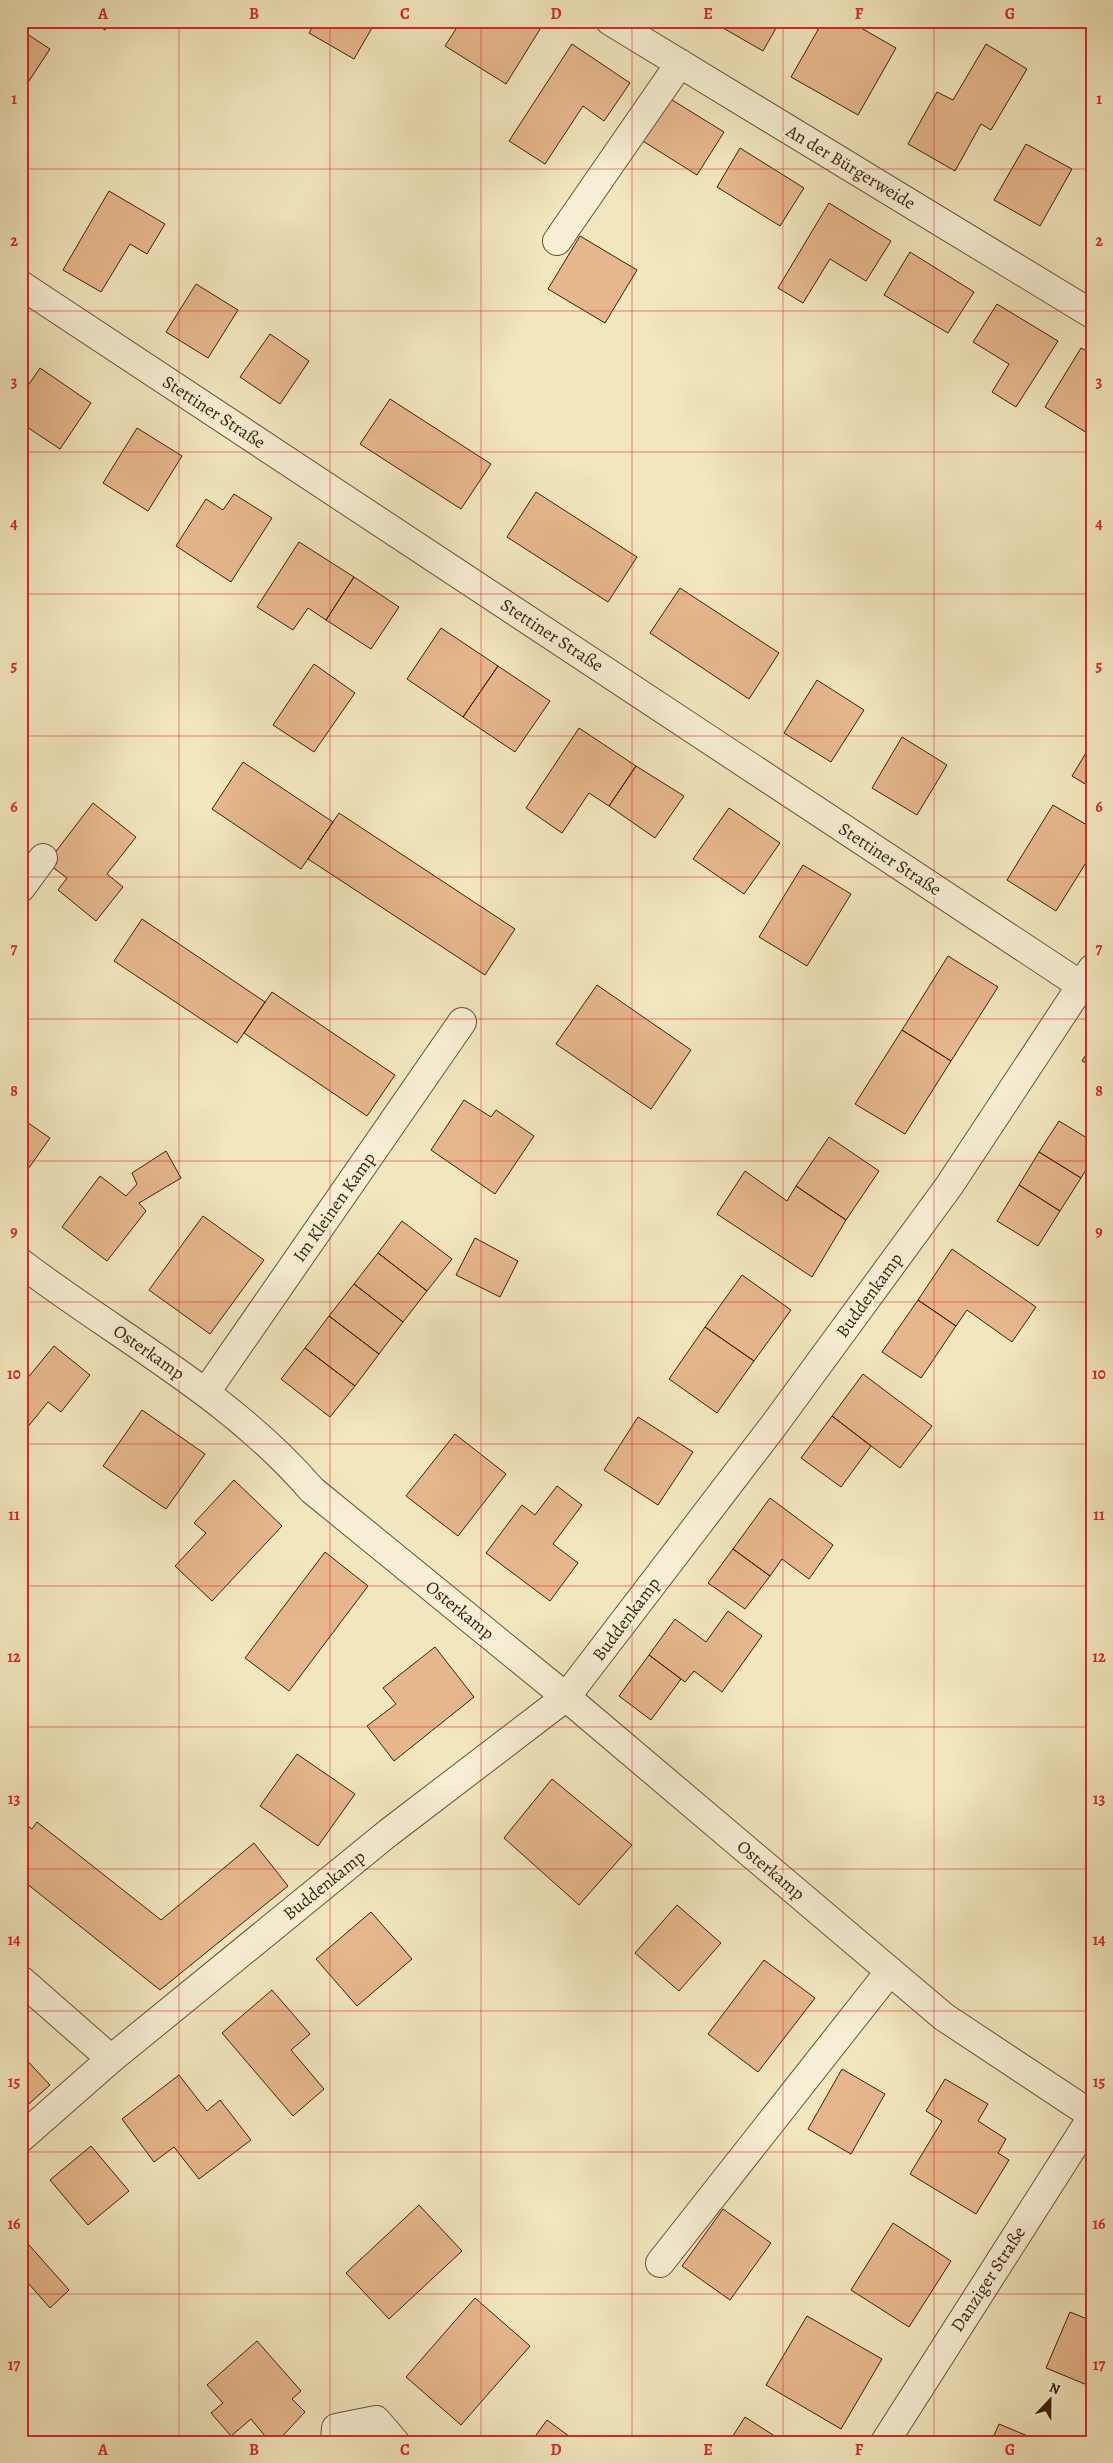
<svg xmlns="http://www.w3.org/2000/svg" width="1113" height="2463" font-family="Alegreya,serif">
<rect width="100%" height="100%" fill="#f2e6be"/>
<filter id="stains"><feTurbulence type="fractalNoise" baseFrequency=".004" numOctaves="4"/><feColorMatrix values="0 0 0 0 .2 0 0 0 0 .09 0 0 0 0 .02 0 0 0 .5 -.17"/></filter>
<radialGradient id="worn" r=".72"><stop offset=".6" stop-color="#630" stop-opacity="0"/><stop offset="1" stop-color="#630" stop-opacity=".3"/></radialGradient>
<path fill="#e6b78c" stroke="#3c1f0b" d="M 90,21 L 110,21 L 105,30 Z
M 316,21 L 376,21 L 354,59 L 309,33 Z
M 461,21 L 535,21 L 542,26 L 506,84 L 445,46 Z
M 711,21 L 780,21 L 763,51 Z
M 823,21 L 849,21 L 896,48 L 858,115 L 791,77 Z
M 21,30 L 50,49 L 21,93 Z
M 572,44 L 630,83 L 604,121 L 583,106 L 545,164 L 509,141 Z
M 986,44 L 1027,69 L 991,130 L 981,124 L 955,171 L 908,144 L 937,92 L 953,100 Z
M 664,95 L 724,132 L 697,175 L 638,138 Z
M 1026,144 L 1072,169 L 1040,226 L 994,200 Z
M 740,148 L 804,188 L 780,226 L 717,187 Z
M 109,191 L 165,224 L 147,254 L 130,244 L 101,292 L 63,270 Z
M 829,203 L 891,241 L 866,281 L 830,259 L 803,303 L 778,288 Z
M 580,236 L 637,270 L 605,323 L 548,289 Z
M 910,252 L 974,292 L 948,333 L 884,295 Z
M 196,284 L 238,310 L 208,358 L 166,332 Z
M 997,304 L 1058,341 L 1016,407 L 992,392 L 1009,364 L 973,342 Z
M 270,334 L 309,361 L 280,404 L 240,377 Z
M 1081,348 L 1092,354 L 1092,436 L 1045,407 Z
M 40,368 L 91,403 L 60,449 L 21,423 L 21,396 Z
M 390,399 L 491,464 L 461,509 L 360,444 Z
M 137,428 L 182,456 L 148,511 L 103,483 Z
M 536,492 L 637,557 L 608,602 L 507,537 Z
M 234,494 L 272,518 L 231,582 L 176,546 L 206,499 L 223,510 Z
M 299,542 L 354,577 L 326,620 L 308,608 L 293,630 L 257,607 Z
M 354,577 L 399,607 L 371,649 L 326,620 Z
M 680,588 L 779,653 L 749,699 L 650,633 Z
M 441,628 L 498,666 L 463,717 L 407,679 Z
M 314,664 L 355,693 L 314,752 L 273,725 Z
M 498,666 L 550,701 L 515,752 L 463,717 Z
M 817,680 L 864,710 L 831,762 L 784,733 Z
M 579,728 L 636,766 L 609,806 L 589,793 L 562,833 L 526,808 Z
M 902,737 L 947,765 L 917,815 L 872,788 Z
M 1092,743 L 1092,788 L 1072,776 Z
M 243,762 L 333,822 L 301,869 L 212,809 Z
M 636,766 L 684,796 L 655,838 L 609,806 Z
M 93,803 L 136,837 L 107,874 L 123,887 L 96,921 L 58,890 L 67,878 L 47,863 Z
M 1053,805 L 1092,828 L 1092,853 L 1056,911 L 1007,880 Z
M 729,808 L 780,843 L 744,894 L 693,859 Z
M 339,813 L 515,929 L 485,975 L 308,859 Z
M 803,865 L 851,894 L 807,966 L 759,937 Z
M 142,919 L 265,1002 L 237,1043 L 114,961 Z
M 948,956 L 998,987 L 951,1061 L 902,1030 Z
M 597,985 L 691,1050 L 651,1109 L 556,1044 Z
M 272,992 L 395,1075 L 367,1116 L 244,1033 Z
M 902,1030 L 951,1061 L 905,1134 L 855,1104 Z
M 1092,1045 L 1092,1066 L 1082,1061 Z
M 464,1100 L 491,1117 L 496,1110 L 534,1136 L 495,1194 L 431,1150 Z
M 21,1118 L 50,1138 L 21,1179 Z
M 1059,1121 L 1092,1141 L 1092,1160 L 1081,1178 L 1039,1152 Z
M 829,1137 L 879,1171 L 846,1220 L 796,1186 Z
M 166,1151 L 181,1178 L 139,1203 L 146,1211 L 107,1261 L 62,1227 L 100,1176 L 126,1196 L 137,1184 L 132,1173 Z
M 1039,1152 L 1081,1178 L 1060,1211 L 1019,1185 Z
M 745,1171 L 787,1201 L 796,1186 L 846,1220 L 812,1277 L 717,1214 Z
M 1019,1185 L 1060,1211 L 1038,1246 L 997,1221 Z
M 203,1216 L 264,1260 L 210,1334 L 149,1290 Z
M 402,1221 L 452,1259 L 427,1291 L 378,1253 Z
M 475,1238 L 518,1261 L 500,1297 L 456,1275 Z
M 952,1249 L 1036,1307 L 1012,1342 L 967,1310 L 956,1326 L 918,1300 Z
M 378,1253 L 427,1291 L 403,1322 L 354,1284 Z
M 742,1275 L 791,1310 L 754,1361 L 705,1327 Z
M 354,1284 L 403,1322 L 379,1354 L 329,1316 Z
M 918,1300 L 956,1326 L 921,1378 L 882,1352 Z
M 329,1316 L 379,1354 L 355,1386 L 305,1348 Z
M 705,1327 L 754,1361 L 717,1413 L 669,1379 Z
M 54,1346 L 90,1375 L 61,1412 L 48,1402 L 22,1434 L 21,1386 Z
M 305,1348 L 355,1386 L 330,1417 L 281,1379 Z
M 863,1374 L 932,1426 L 900,1468 L 832,1416 Z
M 142,1410 L 205,1454 L 166,1509 L 103,1466 Z
M 832,1416 L 871,1446 L 841,1487 L 801,1458 Z
M 638,1417 L 693,1452 L 658,1505 L 604,1470 Z
M 455,1434 L 506,1474 L 458,1536 L 406,1496 Z
M 234,1480 L 282,1526 L 212,1601 L 175,1566 L 206,1533 L 194,1523 Z
M 557,1486 L 582,1505 L 553,1544 L 578,1563 L 550,1601 L 486,1553 L 522,1505 L 535,1515 Z
M 770,1498 L 833,1545 L 809,1579 L 782,1559 L 770,1576 L 733,1549 Z
M 733,1549 L 770,1576 L 745,1609 L 708,1583 Z
M 325,1552 L 368,1586 L 289,1691 L 245,1658 Z
M 728,1611 L 762,1636 L 722,1692 L 694,1671 L 685,1682 L 649,1655 L 675,1619 L 706,1642 Z
M 435,1647 L 474,1697 L 394,1761 L 367,1726 L 396,1704 L 383,1688 Z
M 649,1655 L 681,1679 L 651,1720 L 619,1696 Z
M 297,1754 L 355,1794 L 318,1846 L 260,1806 Z
M 552,1779 L 632,1845 L 579,1905 L 504,1838 Z
M 21,1821 L 32,1829 L 37,1822 L 161,1920 L 254,1843 L 288,1886 L 160,1990 L 21,1879 Z
M 677,1905 L 721,1943 L 679,1991 L 635,1953 Z
M 371,1912 L 412,1959 L 357,2006 L 316,1959 Z
M 764,1960 L 815,1998 L 758,2072 L 708,2034 Z
M 272,1990 L 310,2034 L 291,2050 L 324,2089 L 293,2116 L 222,2033 Z
M 21,2054 L 50,2085 L 21,2111 Z
M 842,2069 L 885,2094 L 851,2154 L 808,2129 Z
M 179,2075 L 207,2111 L 220,2100 L 251,2140 L 199,2179 L 174,2147 L 154,2162 L 122,2119 Z
M 945,2079 L 988,2104 L 978,2121 L 1006,2139 L 998,2153 L 1009,2160 L 976,2214 L 910,2174 L 942,2121 L 926,2111 Z
M 91,2146 L 129,2191 L 88,2225 L 50,2180 Z
M 419,2205 L 462,2251 L 389,2319 L 346,2273 Z
M 723,2209 L 771,2243 L 730,2300 L 682,2266 Z
M 893,2223 L 951,2261 L 909,2327 L 851,2290 Z
M 21,2236 L 69,2290 L 50,2308 L 21,2275 Z
M 475,2298 L 530,2346 L 461,2425 L 406,2377 Z
M 1070,2312 L 1092,2321 L 1092,2387 L 1046,2368 Z
M 807,2316 L 882,2359 L 841,2429 L 766,2385 Z
M 257,2341 L 301,2391 L 292,2399 L 305,2412 L 277,2442 L 270,2442 L 251,2419 L 231,2436 L 211,2413 L 223,2403 L 207,2385 Z
M 745,2417 L 784,2442 L 729,2442 Z
M 547,2420 L 577,2442 L 531,2442 Z
M 999,2424 L 1042,2442 L 991,2442 Z"/>
<g fill="none" stroke-linecap="round" stroke-linejoin="round">
<g stroke="#6a5138" stroke-width="30">
<path id="minor" d="M 610,21 L 1092,314
M 557,241 L 680,63
M 21,285 L 1082,986
M 21,888 L 43,858
M 21,1263 C 120,1338 230,1395 312,1490 L 566,1697 L 944,2017 L 1092,2115
M 206,1392 L 462,1022
M 21,1980 L 111,2059
M 21,2138 L 111,2059 L 388,1833 L 566,1697 L 774,1425 L 949,1186 L 1092,969
M 660,2263 L 890,1971
M 335,2442 L 336,2428 L 376,2420 L 395,2442
M 885,2442 L 1092,2117"/>
</g>
<use href="#minor" stroke="#f7efd5" stroke-width="28"/>
</g>
<path fill="none" stroke="#d62828" stroke-width="1" stroke-opacity="0.55" d="M 179,21 L 179,2442M 330,21 L 330,2442M 481,21 L 481,2442M 632,21 L 632,2442M 783,21 L 783,2442M 934,21 L 934,2442M 21,169 L 1092,169M 21,311 L 1092,311M 21,452 L 1092,452M 21,594 L 1092,594M 21,736 L 1092,736M 21,877 L 1092,877M 21,1019 L 1092,1019M 21,1161 L 1092,1161M 21,1302 L 1092,1302M 21,1444 L 1092,1444M 21,1586 L 1092,1586M 21,1727 L 1092,1727M 21,1869 L 1092,1869M 21,2011 L 1092,2011M 21,2152 L 1092,2152M 21,2294 L 1092,2294"/>
<g text-anchor="middle" stroke-width="5" stroke-linejoin="round" paint-order="stroke">
<g font-size="18" fill="#3c1f0b" stroke="#f7efd5">
<text transform="translate(851 167) rotate(31)" y="6">An der Bürgerweide</text>
<text transform="translate(214 412) rotate(33)" y="6">Stettiner Straße</text>
<text transform="translate(552 635) rotate(33)" y="6">Stettiner Straße</text>
<text transform="translate(890 859) rotate(33)" y="6">Stettiner Straße</text>
<text transform="translate(334 1207) rotate(-55)" y="6">Im Kleinen Kamp</text>
<text transform="translate(869 1295) rotate(-54)" y="6">Buddenkamp</text>
<text transform="translate(149 1352) rotate(35)" y="6">Osterkamp</text>
<text transform="translate(460 1610) rotate(39)" y="6">Osterkamp</text>
<text transform="translate(626 1619) rotate(-53)" y="6">Buddenkamp</text>
<text transform="translate(771 1870) rotate(40)" y="6">Osterkamp</text>
<text transform="translate(324 1885) rotate(-39)" y="6">Buddenkamp</text>
<text transform="translate(988 2279) rotate(-57)" y="6">Danziger Straße</text>
</g>
</g>
<rect width="1113" height="2463" fill="none" stroke="#f2e6be" stroke-width="55"/>
<g transform="translate(1050 2400) rotate(22)" stroke="#f7efd5" stroke-width="4" paint-order="stroke">
<path d="M0-4L9 19L0 12L-9 19Z" fill="#3c1f0b"/>
<text y="-8" font-size="14" font-weight="bold" text-anchor="middle" fill="#3c1f0b">N</text>
</g>
<rect x="28" y="28" width="1058" height="2408" fill="none" stroke="#d62828" stroke-width="2"/>
<g font-size="16" text-anchor="middle" font-weight="bold" fill="#d62828">
<text x="103" y="19">A</text>
<text x="254" y="19">B</text>
<text x="405" y="19">C</text>
<text x="556" y="19">D</text>
<text x="708" y="19">E</text>
<text x="859" y="19">F</text>
<text x="1010" y="19">G</text>
<text x="14" y="104">1</text>
<text x="1099" y="104">1</text>
<text x="14" y="246">2</text>
<text x="1099" y="246">2</text>
<text x="14" y="387">3</text>
<text x="1099" y="387">3</text>
<text x="14" y="529">4</text>
<text x="1099" y="529">4</text>
<text x="14" y="671">5</text>
<text x="1099" y="671">5</text>
<text x="14" y="812">6</text>
<text x="1099" y="812">6</text>
<text x="14" y="954">7</text>
<text x="1099" y="954">7</text>
<text x="14" y="1096">8</text>
<text x="1099" y="1096">8</text>
<text x="14" y="1237">9</text>
<text x="1099" y="1237">9</text>
<text x="14" y="1379">10</text>
<text x="1099" y="1379">10</text>
<text x="14" y="1520">11</text>
<text x="1099" y="1520">11</text>
<text x="14" y="1662">12</text>
<text x="1099" y="1662">12</text>
<text x="14" y="1804">13</text>
<text x="1099" y="1804">13</text>
<text x="14" y="1945">14</text>
<text x="1099" y="1945">14</text>
<text x="14" y="2087">15</text>
<text x="1099" y="2087">15</text>
<text x="14" y="2229">16</text>
<text x="1099" y="2229">16</text>
<text x="14" y="2370">17</text>
<text x="1099" y="2370">17</text>
<text x="103" y="2455">A</text>
<text x="254" y="2455">B</text>
<text x="405" y="2455">C</text>
<text x="556" y="2455">D</text>
<text x="708" y="2455">E</text>
<text x="859" y="2455">F</text>
<text x="1010" y="2455">G</text>
</g>
<rect width="100%" height="100%" filter="url(#stains)"/>
<rect width="100%" height="100%" fill="url(#worn)"/>
</svg>
